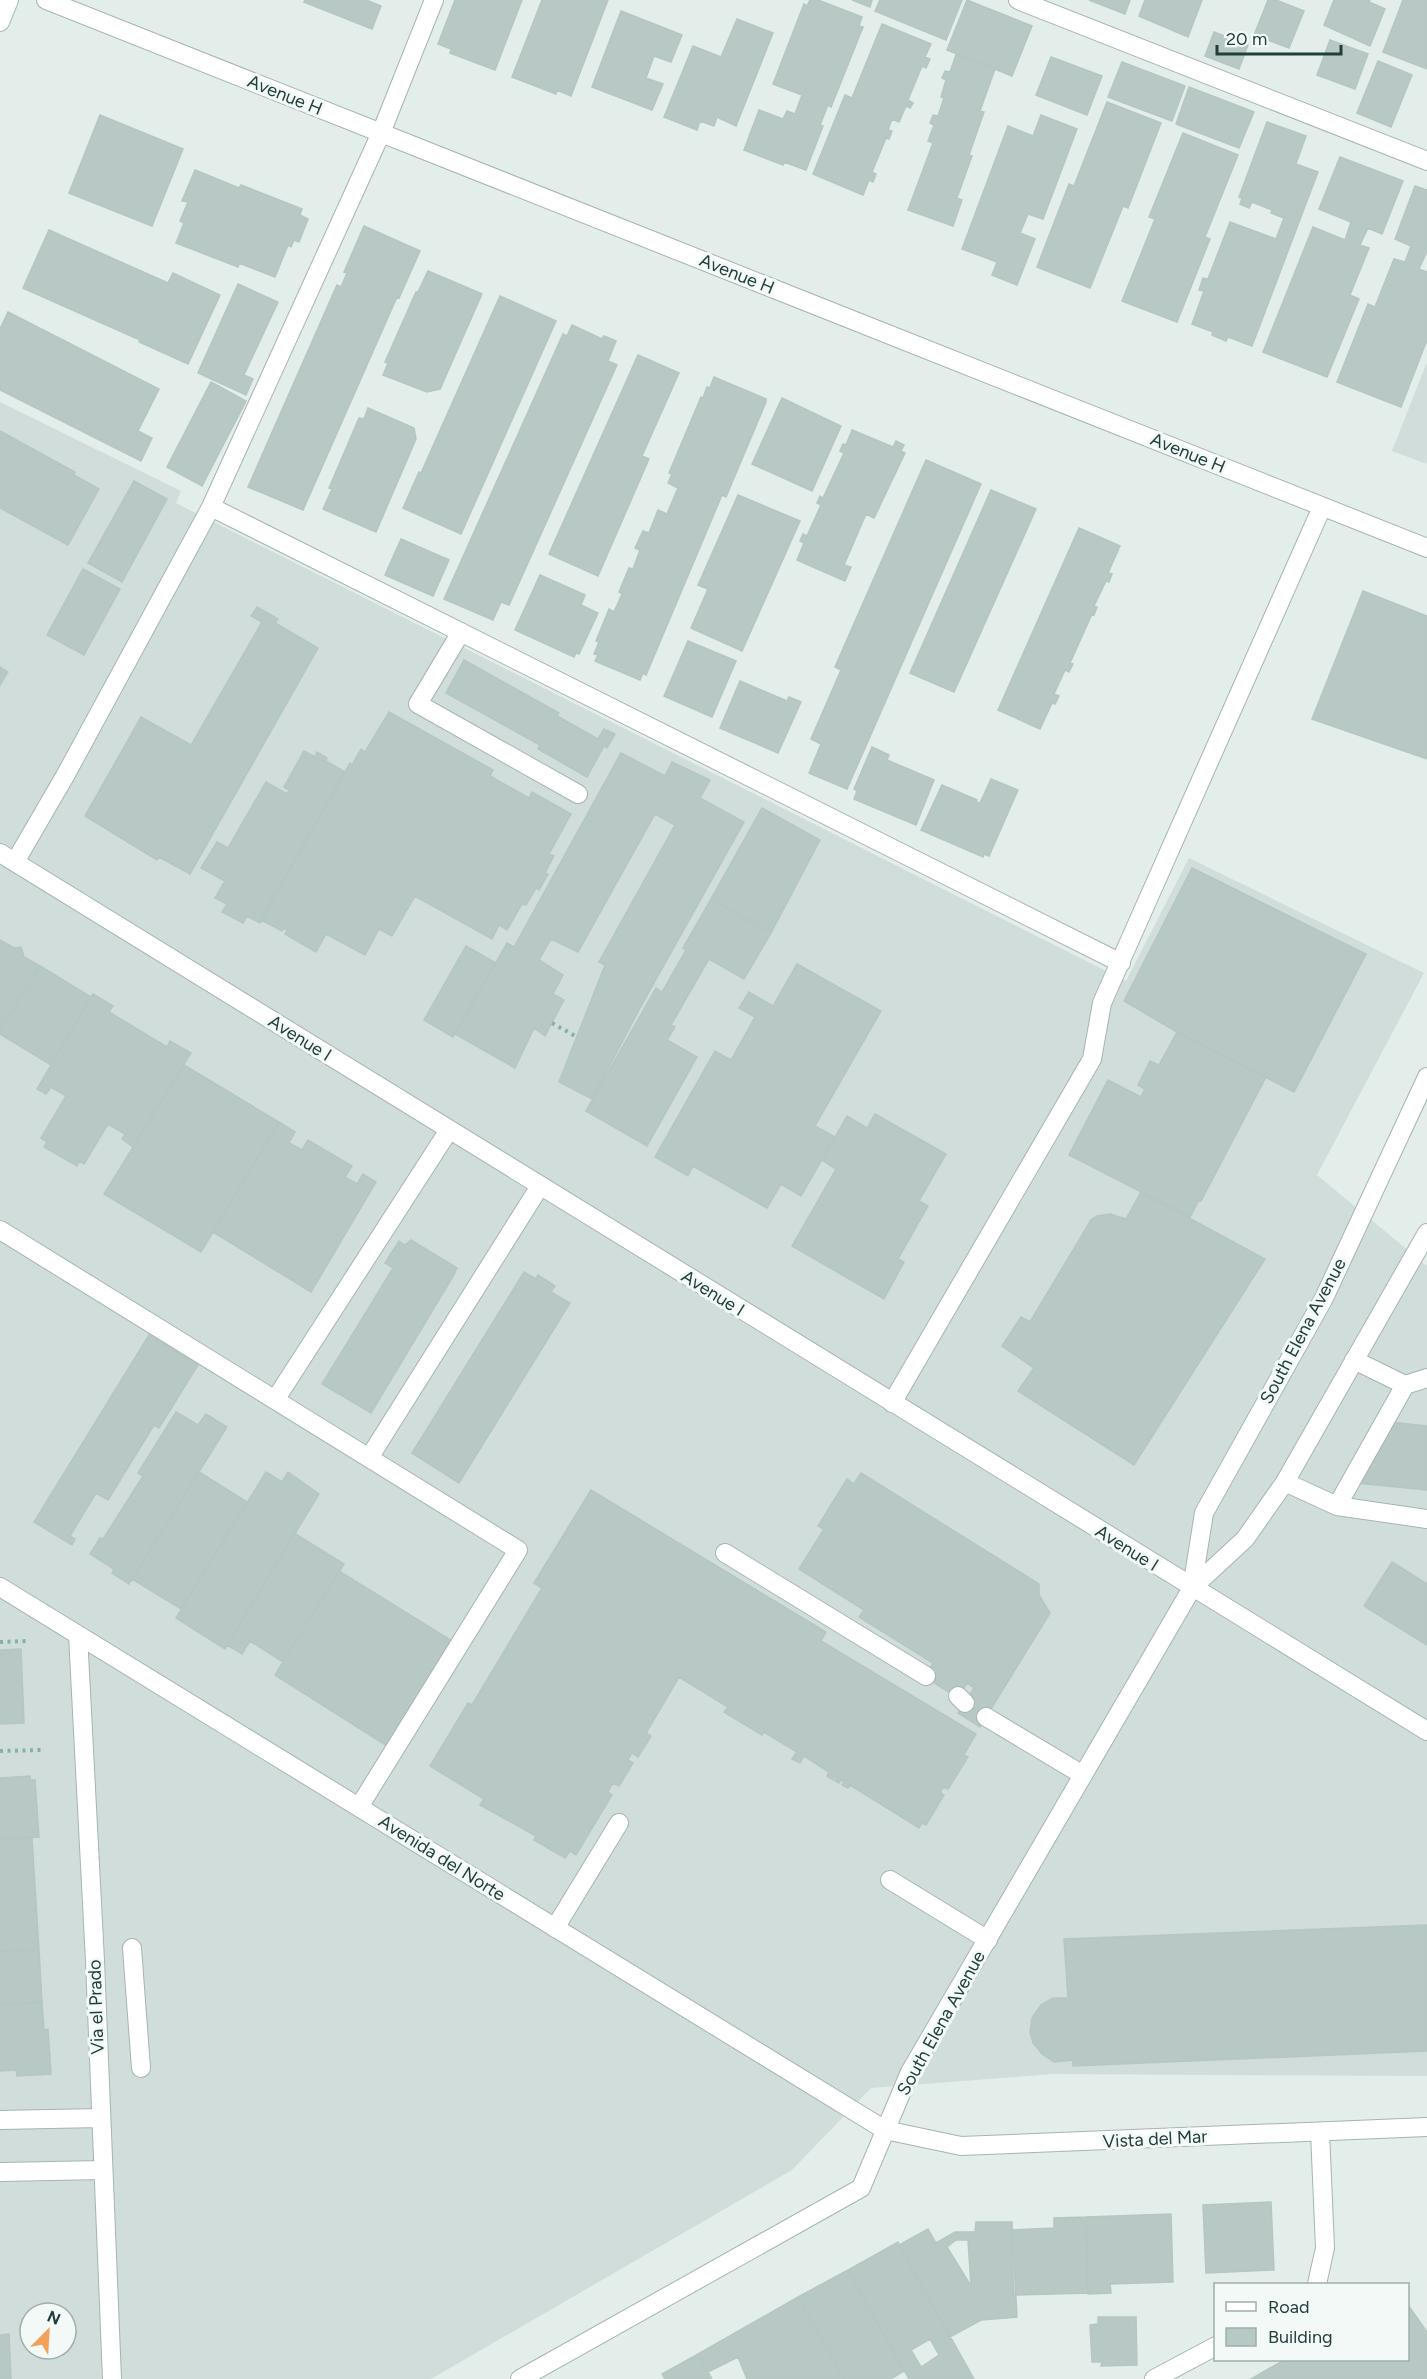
<svg xmlns="http://www.w3.org/2000/svg" width="1427" height="2379" font-family="Figtree,sans-serif">
<rect width="100%" height="100%" fill="#e3edea"/>
<path fill="#d1ddda" fill-rule="evenodd" d="M 1427,362 L 1427,464 L 1392,451 Z
M 0,402 L 181,491 L 176,503 L 1126,981 L 1189,858 L 1424,973 L 1317,1175 L 1427,1266 L 1427,2076 L 1052,2074 L 871,2088 L 792,2170 L 431,2379 L 0,2379 ZM 30,2313 L 66,2313 L 66,2349 L 30,2349 Z"/>
<path fill="#b8c8c4" stroke="#b5c6c3" stroke-width="1.5" fill-rule="evenodd" d="M 305,0 L 366,0 L 381,6 L 372,29 L 304,2 Z
M 455,0 L 522,0 L 495,70 L 450,53 L 451,49 L 438,44 Z
M 542,0 L 608,0 L 571,96 L 557,90 L 556,94 L 512,77 Z
M 810,0 L 818,0 L 862,17 L 859,26 L 863,27 L 831,107 L 828,105 L 820,125 L 823,126 L 806,170 L 784,162 L 783,165 L 744,150 L 759,110 L 783,119 L 787,111 L 795,114 L 802,95 L 773,84 L 804,4 L 807,6 Z
M 852,0 L 872,0 L 870,7 Z
M 880,0 L 962,0 L 946,40 L 875,11 Z
M 967,0 L 1032,26 L 1012,76 L 947,50 Z
M 1089,0 L 1130,0 L 1125,14 Z
M 1145,0 L 1202,0 L 1188,37 L 1139,16 Z
M 1268,0 L 1276,0 L 1304,11 L 1289,48 L 1254,35 Z
M 1334,0 L 1370,0 L 1369,2 L 1385,9 L 1370,46 L 1324,25 Z
M 1403,0 L 1427,0 L 1427,69 L 1383,52 Z
M 621,11 L 682,35 L 671,62 L 654,56 L 646,78 L 663,84 L 652,110 L 592,87 Z
M 737,19 L 773,33 L 736,126 L 717,117 L 714,126 L 700,121 L 697,130 L 664,117 L 693,46 L 721,57 Z
M 882,24 L 931,44 L 925,57 L 930,59 L 926,68 L 922,66 L 908,100 L 913,103 L 910,108 L 906,106 L 899,122 L 892,119 L 888,130 L 892,131 L 889,139 L 886,138 L 872,172 L 876,174 L 873,182 L 869,180 L 863,195 L 813,174 L 845,95 L 852,98 Z
M 1214,32 L 1248,45 L 1239,69 L 1205,56 Z
M 1330,40 L 1368,54 L 1355,89 L 1317,75 Z
M 956,55 L 995,69 L 980,111 L 984,112 L 969,155 L 972,156 L 957,198 L 962,200 L 953,226 L 908,210 L 933,143 L 928,141 L 934,125 L 930,123 L 933,115 L 938,116 L 944,98 L 941,97 L 946,80 L 942,78 L 945,71 L 950,72 Z
M 1051,57 L 1102,76 L 1087,115 L 1036,95 Z
M 1378,61 L 1412,75 L 1391,127 L 1357,113 Z
M 1122,62 L 1185,86 L 1172,121 L 1108,97 Z
M 1189,87 L 1254,112 L 1239,148 L 1176,124 Z
M 1107,102 L 1161,123 L 1128,208 L 1123,206 L 1090,288 L 1037,267 L 1069,184 L 1074,186 Z
M 100,115 L 183,149 L 152,226 L 69,193 Z
M 1041,115 L 1077,129 L 1043,219 L 1028,214 L 1020,233 L 1035,239 L 1017,285 L 992,275 L 997,262 L 962,249 L 1008,126 L 1033,136 Z
M 1267,122 L 1306,136 L 1296,164 L 1318,172 L 1252,346 L 1228,337 L 1226,341 L 1212,335 L 1213,332 L 1192,324 L 1204,291 L 1199,290 L 1203,278 L 1208,279 L 1230,222 L 1276,239 L 1284,218 L 1271,213 L 1272,210 L 1252,202 L 1249,208 L 1240,204 L 1242,198 L 1239,197 Z
M 1183,133 L 1238,155 L 1205,237 L 1210,239 L 1177,322 L 1122,301 L 1155,219 L 1149,217 Z
M 1340,157 L 1403,181 L 1382,234 L 1368,228 L 1360,245 L 1369,248 L 1350,295 L 1359,299 L 1327,377 L 1263,352 L 1313,227 L 1345,240 L 1351,222 L 1319,209 Z
M 195,170 L 239,188 L 241,185 L 302,209 L 300,215 L 308,219 L 299,242 L 294,240 L 291,247 L 288,245 L 275,277 L 239,263 L 238,267 L 176,243 L 184,223 L 180,221 L 188,202 L 182,201 Z
M 1415,186 L 1427,190 L 1427,251 L 1419,269 L 1427,272 L 1427,340 L 1401,407 L 1337,382 L 1368,304 L 1375,307 L 1394,259 L 1405,262 L 1411,246 L 1395,239 Z
M 364,226 L 420,251 L 399,298 L 397,297 L 303,510 L 248,487 L 337,285 L 341,287 L 347,273 L 344,272 Z
M 49,230 L 168,283 L 173,273 L 220,295 L 188,364 L 139,342 L 140,340 L 23,288 Z
M 428,271 L 482,294 L 440,389 L 427,392 L 383,375 L 388,363 L 385,362 L 416,292 L 418,292 Z
M 238,284 L 278,302 L 244,375 L 253,379 L 246,395 L 198,373 Z
M 500,296 L 556,321 L 461,534 L 403,508 L 419,472 L 421,473 Z
M 8,312 L 159,389 L 138,431 L 152,438 L 141,461 L 0,390 L 0,329 Z
M 572,325 L 602,339 L 604,336 L 616,341 L 608,361 L 617,365 L 509,605 L 501,602 L 493,620 L 444,599 L 563,334 L 567,336 Z
M 638,355 L 679,373 L 642,456 L 649,459 L 598,576 L 549,554 Z
M 714,377 L 766,399 L 766,402 L 726,497 L 722,495 L 646,675 L 643,673 L 640,680 L 595,661 L 598,655 L 594,654 L 599,642 L 596,641 L 609,609 L 614,612 L 622,594 L 619,592 L 629,568 L 633,569 L 640,550 L 635,548 L 643,531 L 649,533 L 658,510 L 667,514 L 678,488 L 668,483 L 672,474 L 669,473 L 701,397 L 703,398 L 707,387 L 710,388 Z
M 211,382 L 246,401 L 202,486 L 167,467 Z
M 782,398 L 841,426 L 812,491 L 752,464 Z
M 368,408 L 414,428 L 416,439 L 376,532 L 323,509 L 332,489 L 329,488 L 359,418 L 364,419 Z
M 852,430 L 893,447 L 896,441 L 904,445 L 901,451 L 905,453 L 874,518 L 866,514 L 844,565 L 851,567 L 845,581 L 797,560 L 804,543 L 800,541 L 803,534 L 807,536 L 821,505 L 817,503 L 820,496 L 823,498 L 844,453 L 840,451 L 843,444 L 846,445 Z
M 0,431 L 75,472 L 74,475 L 99,489 L 68,545 L 0,508 Z
M 926,460 L 981,484 L 847,789 L 809,773 L 821,744 L 811,739 L 841,670 L 835,667 Z
M 134,481 L 167,499 L 122,582 L 88,563 Z
M 991,490 L 1036,509 L 954,692 L 910,673 Z
M 738,495 L 800,521 L 742,651 L 691,628 L 708,589 L 698,585 Z
M 1079,528 L 1120,546 L 1108,573 L 1112,574 L 1109,582 L 1106,581 L 1094,606 L 1097,607 L 1094,615 L 1092,614 L 1070,663 L 1073,664 L 1069,672 L 1065,670 L 1054,694 L 1059,696 L 1055,704 L 1052,703 L 1040,729 L 998,710 Z
M 401,539 L 449,560 L 433,596 L 385,575 Z
M 83,569 L 120,589 L 84,655 L 47,635 Z
M 540,575 L 585,595 L 581,605 L 598,613 L 579,654 L 576,653 L 574,657 L 515,630 Z
M 1363,591 L 1427,616 L 1427,759 L 1312,719 Z
M 257,607 L 278,619 L 275,623 L 318,648 L 190,874 L 159,857 L 157,860 L 85,816 L 141,717 L 191,745 L 262,622 L 251,616 Z
M 688,641 L 736,661 L 712,717 L 664,696 Z
M 464,660 L 559,713 L 557,716 L 598,739 L 604,729 L 615,734 L 607,748 L 604,746 L 587,777 L 538,749 L 540,745 L 446,693 Z
M 0,667 L 8,672 L 0,685 Z
M 740,681 L 787,701 L 789,697 L 801,702 L 778,753 L 720,728 Z
M 389,712 L 493,770 L 490,776 L 529,798 L 532,792 L 571,814 L 549,854 L 554,856 L 545,873 L 548,874 L 539,890 L 536,888 L 526,905 L 522,904 L 507,930 L 499,925 L 492,939 L 415,896 L 392,936 L 379,929 L 365,955 L 326,934 L 316,952 L 285,934 L 287,930 L 284,928 L 282,931 L 261,920 L 350,763 L 352,765 L 361,749 L 365,752 Z
M 872,747 L 889,755 L 887,760 L 934,780 L 916,825 L 854,799 L 857,791 L 854,789 Z
M 304,751 L 315,757 L 317,752 L 327,758 L 326,761 L 345,772 L 260,923 L 247,916 L 243,923 L 222,912 L 227,904 L 215,898 L 225,881 L 201,868 L 217,842 L 228,848 L 266,782 L 287,794 L 289,790 L 284,787 Z
M 621,753 L 665,776 L 672,762 L 710,780 L 700,798 L 744,822 L 640,1008 L 592,1099 L 559,1082 L 605,965 L 599,962 L 675,825 L 655,814 L 578,952 L 551,939 L 539,960 L 563,975 L 553,994 L 564,1000 L 545,1036 L 534,1028 L 515,1068 L 455,1034 L 507,943 L 514,947 Z
M 991,779 L 1018,790 L 989,856 L 984,854 L 983,857 L 921,830 L 942,785 L 977,800 L 976,802 L 980,803 Z
M 762,808 L 820,840 L 771,933 L 711,899 Z
M 1192,868 L 1366,954 L 1294,1092 L 1177,1032 L 1124,1001 Z
M 711,899 L 771,933 L 744,979 L 709,959 L 671,1025 L 675,1027 L 667,1040 L 697,1057 L 647,1146 L 586,1111 L 656,988 L 662,992 L 686,950 L 683,948 Z
M 0,940 L 14,948 L 21,947 L 24,957 L 40,966 L 0,1030 Z
M 466,946 L 496,963 L 453,1037 L 424,1020 Z
M 797,964 L 881,1011 L 815,1126 L 835,1137 L 801,1196 L 781,1184 L 767,1208 L 693,1166 L 688,1176 L 655,1157 L 715,1051 L 731,1060 L 755,1017 L 739,1008 L 749,992 L 773,1006 Z
M 40,966 L 91,997 L 51,1065 L 0,1034 L 0,1030 Z
M 93,994 L 113,1006 L 109,1012 L 167,1047 L 170,1041 L 191,1053 L 133,1147 L 122,1139 L 125,1134 L 108,1124 L 84,1164 L 79,1161 L 77,1166 L 44,1147 L 47,1142 L 41,1138 L 66,1096 L 51,1087 L 46,1094 L 37,1089 Z
M 1177,1032 L 1266,1077 L 1201,1201 L 1199,1200 L 1190,1217 L 1069,1155 L 1108,1080 L 1141,1097 L 1145,1089 L 1138,1085 L 1150,1061 L 1159,1065 Z
M 184,1065 L 279,1122 L 201,1252 L 104,1194 Z
M 875,1114 L 946,1154 L 919,1201 L 928,1206 L 898,1259 L 904,1262 L 884,1299 L 792,1246 L 836,1169 L 822,1160 L 847,1116 L 867,1128 Z
M 279,1122 L 295,1132 L 289,1143 L 302,1150 L 308,1140 L 352,1166 L 345,1177 L 357,1184 L 363,1174 L 376,1182 L 311,1292 L 213,1232 Z
M 1141,1192 L 1265,1259 L 1134,1465 L 1018,1391 L 1034,1368 L 1002,1346 L 1021,1317 L 1030,1322 L 1091,1220 L 1097,1216 L 1110,1214 L 1126,1219 Z
M 411,1240 L 457,1268 L 454,1273 L 455,1273 L 371,1413 L 322,1384 L 393,1268 L 385,1263 L 399,1241 L 405,1245 Z
M 524,1272 L 536,1279 L 538,1275 L 555,1286 L 551,1292 L 570,1303 L 459,1483 L 412,1453 Z
M 149,1335 L 198,1365 L 159,1428 L 154,1425 L 108,1500 L 96,1493 L 70,1536 L 75,1539 L 72,1545 L 34,1522 Z
M 176,1412 L 198,1425 L 206,1414 L 227,1427 L 129,1584 L 112,1573 L 114,1569 L 90,1554 L 100,1538 L 103,1539 L 143,1476 L 138,1473 Z
M 1391,1422 L 1427,1426 L 1427,1490 L 1357,1483 Z
M 199,1472 L 247,1502 L 181,1609 L 132,1579 Z
M 266,1472 L 282,1482 L 288,1472 L 319,1494 L 225,1649 L 176,1618 Z
M 861,1473 L 1039,1584 L 1039,1595 L 1050,1613 L 980,1727 L 958,1713 L 974,1688 L 967,1683 L 958,1698 L 925,1677 L 933,1663 L 859,1617 L 864,1610 L 799,1569 L 824,1529 L 818,1526 L 847,1479 L 854,1484 Z
M 591,1490 L 826,1632 L 821,1641 L 976,1734 L 964,1755 L 968,1757 L 948,1789 L 944,1787 L 940,1792 L 944,1795 L 926,1825 L 922,1823 L 919,1828 L 850,1785 L 848,1788 L 842,1785 L 844,1782 L 841,1780 L 839,1783 L 835,1781 L 837,1777 L 835,1776 L 833,1780 L 827,1776 L 829,1772 L 804,1756 L 800,1763 L 792,1759 L 797,1752 L 764,1732 L 762,1735 L 724,1712 L 728,1707 L 679,1677 L 646,1733 L 651,1736 L 638,1757 L 632,1753 L 628,1760 L 633,1763 L 619,1786 L 613,1783 L 608,1792 L 612,1795 L 576,1855 L 570,1851 L 565,1858 L 534,1840 L 536,1836 L 480,1805 L 484,1799 L 430,1766 L 468,1703 L 472,1705 L 542,1588 L 534,1583 Z
M 294,1533 L 344,1564 L 283,1662 L 250,1641 L 242,1654 L 227,1645 Z
M 1392,1562 L 1427,1584 L 1427,1645 L 1364,1606 Z
M 339,1571 L 452,1641 L 387,1746 L 275,1675 Z
M 21,1649 L 24,1723 L 0,1724 L 0,1650 Z
M 30,1776 L 30,1780 L 35,1780 L 39,1837 L 0,1839 L 0,1778 Z
M 32,1838 L 39,1950 L 0,1951 L 0,1839 Z
M 1427,1925 L 1427,2051 L 1073,2066 L 1073,2060 L 1054,2062 L 1042,2054 L 1033,2043 L 1030,2032 L 1032,2018 L 1041,2005 L 1053,1998 L 1068,1998 L 1064,1939 Z
M 39,1950 L 42,2002 L 0,2005 L 0,1951 Z
M 42,2002 L 44,2030 L 48,2029 L 51,2074 L 17,2076 L 16,2070 L 0,2071 L 0,2005 Z
M 1271,2202 L 1274,2270 L 1206,2273 L 1203,2205 Z
M 1171,2214 L 1173,2282 L 1110,2284 L 1111,2293 L 1088,2294 L 1086,2217 Z
M 1086,2217 L 1088,2293 L 1014,2295 L 1011,2230 L 1054,2228 L 1054,2218 Z
M 976,2222 L 1012,2222 L 1017,2317 L 981,2320 L 950,2337 L 899,2245 L 928,2229 L 936,2243 L 955,2232 L 975,2232 ZM 956,2240 L 968,2240 L 971,2286 L 947,2247 Z
M 898,2242 L 899,2245 L 974,2379 L 909,2379 L 848,2270 ZM 930,2339 L 939,2355 L 921,2367 L 911,2350 Z
M 848,2270 L 904,2371 L 891,2379 L 844,2379 L 798,2297 Z
M 798,2297 L 844,2379 L 747,2379 L 738,2357 L 708,2372 L 698,2354 Z
M 1408,2305 L 1427,2332 L 1427,2379 L 1251,2379 L 1284,2360 L 1408,2360 Z
M 1098,2317 L 1136,2317 L 1137,2365 L 1101,2366 L 1102,2362 L 1092,2362 L 1090,2325 L 1098,2324 Z
M 9,2334 L 11,2379 L 0,2379 L 0,2335 Z
M 698,2354 L 712,2379 L 665,2379 L 662,2374 Z"/>
<g fill="none" stroke-linecap="round" stroke-linejoin="round">
<g stroke="#a5b5b3" stroke-width="20">
<path id="service" d="M 1018,0 L 1427,161
M 211,507 L 1121,963
M 461,632 L 418,704 L 578,794
M 15,862 L 65,776 L 211,507 L 381,133 L 434,0
M 0,1230 L 518,1550 L 359,1807
M 1354,1360 L 1405,1385 L 1427,1378
M 275,1400 L 449,1130
M 892,1403 L 1092,1059 L 1102,1003 L 1322,507
M 369,1458 L 540,1186
M 1285,1482 L 1337,1506 L 1427,1519
M 1337,1506 L 1405,1385
M 725,1553 L 926,1676
M 958,1696 L 965,1703
M 986,1717 L 1083,1775
M 890,1880 L 988,1940
M 555,1928 L 619,1823
M 132,1948 L 141,2068
M 1317,2284 L 1325,2248 L 1320,2132
M 1154,2379 L 1216,2346"/>
</g>
<g stroke="#a5b5b3" stroke-width="20">
<path id="tertiary" d="M 46,0 L 1427,548
M 0,853 L 1427,1731
M 0,1587 L 885,2130 L 961,2146 L 1427,2127
M 1192,1588 L 1204,1513 L 1324,1298 L 1427,1077
M 78,1635 L 95,1961 L 112,2379
M 0,2120 L 101,2118
M 0,2172 L 103,2170
M 520,2379 L 861,2188 L 910,2072 L 1192,1588 L 1245,1539 L 1285,1482 L 1427,1233"/>
</g>
<g stroke="#a1b9b5" stroke-width="20">
<path id="secondary" d="M 0,22 L 9,0"/>
</g>
<path stroke="#83b1ac" stroke-width="4" stroke-dasharray="3 4.5" stroke-linecap="butt" d="M 552,1023 L 577,1037
M 0,1642 L 26,1641
M 0,1751 L 42,1750"/>
<use href="#service" stroke="#fff" stroke-width="18"/>
<use href="#tertiary" stroke="#fff" stroke-width="18"/>
<use href="#secondary" stroke="#fff" stroke-width="18"/>
</g>
<g text-anchor="middle" stroke-width="6" stroke-linejoin="round" paint-order="stroke">
<g font-size="18" fill="#223e3d" stroke="#f3f9f7">
<text transform="translate(285 95) rotate(22)" y="6">Avenue H</text>
<text transform="translate(737 274) rotate(22)" y="6">Avenue H</text>
<text transform="translate(1188 453) rotate(22)" y="6">Avenue H</text>
<text transform="translate(300 1038) rotate(32)" y="6">Avenue I</text>
<text transform="translate(713 1293) rotate(32)" y="6">Avenue I</text>
<text transform="translate(1303 1331) rotate(-62)" y="6">South Elena Avenue</text>
<text transform="translate(1127 1548) rotate(32)" y="6">Avenue I</text>
<text transform="translate(442 1858) rotate(32)" y="6">Avenida del Norte</text>
<text transform="translate(96 2007) rotate(-92)" y="6">Via el Prado</text>
<text transform="translate(941 2023) rotate(-61)" y="6">South Elena Avenue</text>
<text transform="translate(1155 2139) rotate(-3)" y="6">Vista del Mar</text>
</g>
</g>
<rect x="1214" y="2283" width="195" height="78" fill="#f3f9f7" stroke="#9faead" stroke-width="1.5"/>
<rect x="1226" y="2302" width="30" height="9" fill="#ffffff" stroke="#9faead" stroke-width="1.5"/>
<text x="1268" y="2313" font-size="18" fill="#223e3d">Road</text>
<rect x="1226" y="2328" width="30" height="18" fill="#b8c8c4" stroke="#9faead" stroke-width="1.5"/>
<text x="1268" y="2343" font-size="18" fill="#223e3d">Building</text>
<g transform="translate(48 2331) rotate(24)"><circle r="28" fill="#f3f9f7" stroke="#9faead" stroke-width="1.5"/>
<path d="M0-4.5L10 22L0 15L-10 22Z" fill="#f3a25a"/>
<text y="-9" font-size="16" font-weight="bold" text-anchor="middle" fill="#223e3d">N</text>
</g>
<path d="M1217 45v9h124v-9" fill="none" stroke="#223e3d" stroke-width="3"/>
<text x="1226" y="45" font-size="18" fill="#223e3d" stroke="#f3f9f7" stroke-width="4.5" paint-order="stroke">20 m</text>
</svg>
